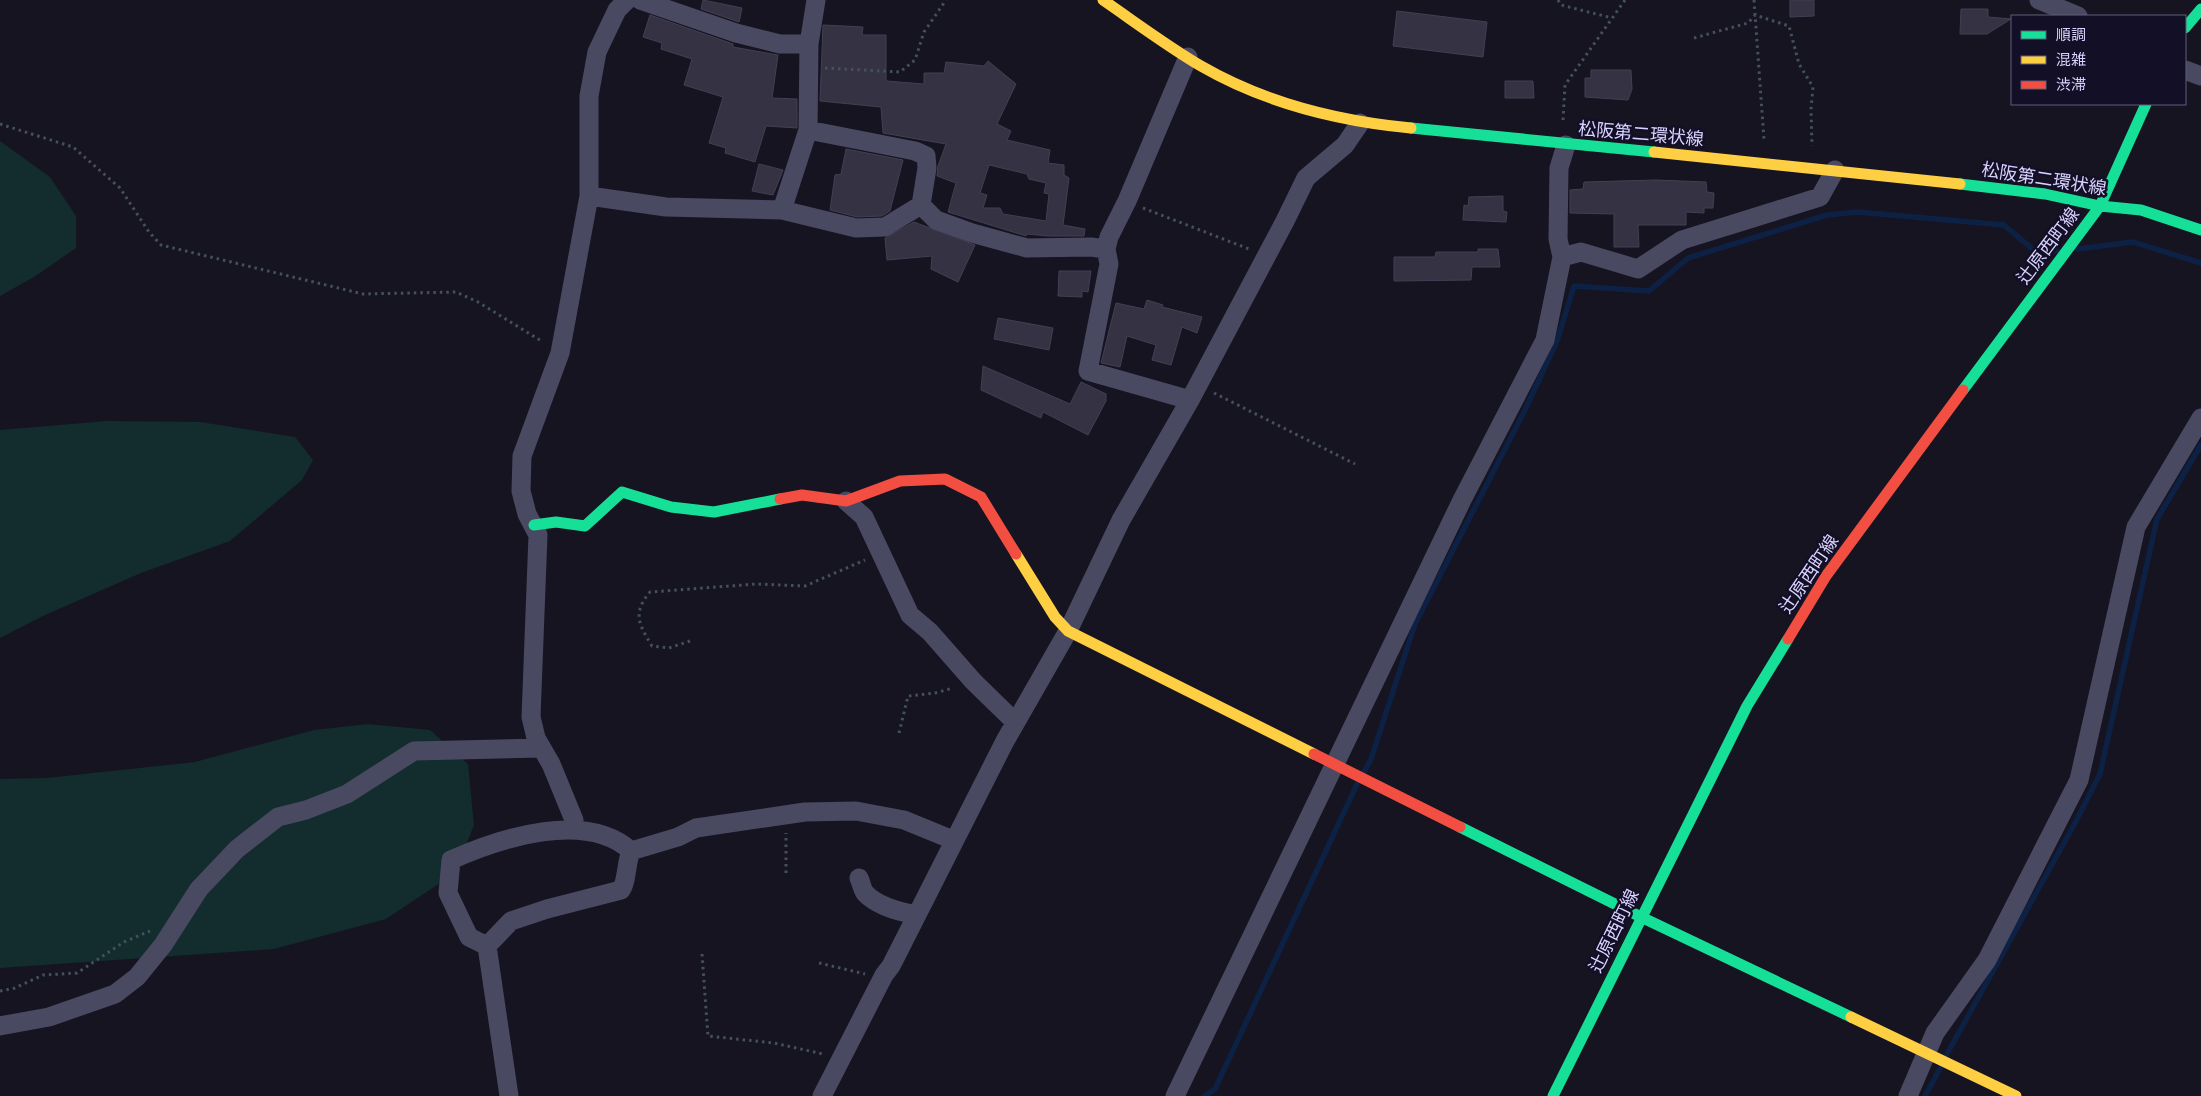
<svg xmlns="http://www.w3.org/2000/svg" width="2201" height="1096" font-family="Overpass,'Noto Sans JP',sans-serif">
<rect width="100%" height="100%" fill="#161421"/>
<path fill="#132c2d" d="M 0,141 L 50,177 L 76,216 L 76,248 L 34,277 L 0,296 Z
M 107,421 L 200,422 L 295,437 L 313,460 L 302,480 L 230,541 L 141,573 L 45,615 L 0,638 L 0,430 Z
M 368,724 L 430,730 L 468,764 L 474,825 L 455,873 L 386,919 L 274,949 L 0,968 L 0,779 L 47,778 L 195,762 L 314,730 Z"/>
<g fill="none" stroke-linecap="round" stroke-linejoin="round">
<path stroke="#0d2144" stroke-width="5.5" d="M 2078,249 L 2133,242 L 2201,263
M 1364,772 L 1371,759 L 1415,624 L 1524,412 L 1557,341 L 1574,286 L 1649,291 L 1688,258 L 1827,215 L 1858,212 L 2004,225 L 2036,252 L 2057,251
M 1947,1054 L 2075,823 L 2100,774 L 2157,519 L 2201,445
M 1205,1096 L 1215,1089 L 1357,784
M 1925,1096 L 1941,1067"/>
</g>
<path fill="#343243" stroke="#433f54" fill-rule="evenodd" d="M 703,0 L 742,8 L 739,22 L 701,9 Z
M 1790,0 L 1814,0 L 1814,16 L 1790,17 Z
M 1961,9 L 1988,9 L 1988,17 L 2011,19 L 1987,34 L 1960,34 Z
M 1397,11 L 1487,22 L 1483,57 L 1393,46 Z
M 650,15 L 733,44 L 733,47 L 778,55 L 772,98 L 797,99 L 797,128 L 766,126 L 755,162 L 725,153 L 726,148 L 709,143 L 723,97 L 684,85 L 692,59 L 661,49 L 662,43 L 643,37 Z
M 823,25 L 863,27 L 862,35 L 886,35 L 886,81 L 924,84 L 924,73 L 944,73 L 946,62 L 984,66 L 988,61 L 1016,84 L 997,124 L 1011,131 L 1007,140 L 1050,150 L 1048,163 L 1064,165 L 1064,175 L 1069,178 L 1063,225 L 1085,229 L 1084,236 L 1048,236 L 1027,234 L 1026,236 L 948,212 L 956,183 L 937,176 L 938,166 L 946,144 L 883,133 L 881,107 L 820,101 ZM 989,165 L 1027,174 L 1029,179 L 1046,183 L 1044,193 L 1049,194 L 1046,221 L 1003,214 L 1000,208 L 983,208 L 987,195 L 980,193 Z
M 1591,70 L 1631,70 L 1632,89 L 1628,100 L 1585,97 L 1585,78 L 1591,78 Z
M 1505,81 L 1533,81 L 1534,98 L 1505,98 Z
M 846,149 L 903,160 L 890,211 L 882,216 L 857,217 L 830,210 L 835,175 L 841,174 Z
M 759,164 L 783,170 L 773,195 L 752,191 Z
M 1656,180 L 1706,182 L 1707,192 L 1714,193 L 1713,208 L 1704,208 L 1704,213 L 1686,212 L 1686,225 L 1638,225 L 1639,247 L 1614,247 L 1614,214 L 1570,213 L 1570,190 L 1583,189 L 1584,182 Z
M 1503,196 L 1503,211 L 1507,212 L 1506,222 L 1463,220 L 1464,205 L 1468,206 L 1469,197 Z
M 914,222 L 975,245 L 958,282 L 931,269 L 932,256 L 887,260 L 885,238 Z
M 1478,249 L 1498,249 L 1500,267 L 1472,267 L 1471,280 L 1394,281 L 1394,257 L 1435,257 L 1436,252 L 1478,252 Z
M 1059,271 L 1091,271 L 1088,292 L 1082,291 L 1082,297 L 1058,296 Z
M 1147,300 L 1163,305 L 1162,307 L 1202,317 L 1197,333 L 1182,327 L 1171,365 L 1152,360 L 1156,345 L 1127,336 L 1120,367 L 1101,363 L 1116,303 L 1144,309 Z
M 998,318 L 1053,328 L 1049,350 L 994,339 Z
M 983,366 L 1070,404 L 1081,382 L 1106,394 L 1106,401 L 1088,435 L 1043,412 L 1041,418 L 981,390 Z"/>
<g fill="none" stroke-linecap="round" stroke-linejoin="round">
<path stroke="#44505f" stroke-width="3" stroke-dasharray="2.5 4" stroke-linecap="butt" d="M 1558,0 L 1561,5 L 1612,18
M 1754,0 L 1764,140
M 1694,38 L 1748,23 L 1755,15 L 1789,26 L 1799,64 L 1813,87 L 1811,109 L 1812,146
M 825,68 L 900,72 L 915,60 L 924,32 L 946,0
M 1563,120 L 1565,85 L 1625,0
M 0,124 L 73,147 L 120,188 L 149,232 L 161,245 L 363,294 L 456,292 L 478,302 L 543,342
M 1143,208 L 1249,249
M 1214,393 L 1355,464
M 690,641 L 669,648 L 652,646 C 639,625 632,613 650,592 L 757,584 L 805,586 L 865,560
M 899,733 L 908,696 L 935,693 L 953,688
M 786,873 L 786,833
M 702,954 L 708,1036 L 774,1043 L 823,1054
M 819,963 L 865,974
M 0,991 L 15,988 L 43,975 L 77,973 L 124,942 L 150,931"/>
<path stroke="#4a4962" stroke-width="19" d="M 640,0 L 736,33 L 780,44 L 809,44
M 2039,0 L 2078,16
M 1188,57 L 1127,201 L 1109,237 L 1106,249 L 1109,264 L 1088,371 L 1190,400
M 2185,70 L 2201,76
M 589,196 L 666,207 L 782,210 L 856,228 L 885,227 L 921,205 L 927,168 L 926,156 L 915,151 L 808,130
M 921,205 L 936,220 L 972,233 L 1027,248 L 1091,247 L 1106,249
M 782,210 L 808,130 L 809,44 L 816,0
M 1562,257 L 1581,252 L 1638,269 L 1682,240 L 1820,197 L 1835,170
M 846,501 L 864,517 L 910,615 L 930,632 L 973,681 L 1015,722
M 574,830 L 574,820 L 551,764 L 536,738 L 531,717 L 538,535 L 527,514 L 521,491 L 522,456 L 560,353 L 589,196 L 589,96 L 597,52 L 617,10 L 627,0
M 631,851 L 678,837 L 696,828 L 805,812 L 856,811 L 904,820 L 953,840
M 859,878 C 861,882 862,889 865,893 C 877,906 900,912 917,915
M 487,946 L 469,937 L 448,893 L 451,860 C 500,838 586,810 631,851
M 487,946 L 511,921 L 547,909 L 621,890 C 627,882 626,863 631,851
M 487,946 L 509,1096
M 0,1026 L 49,1017 L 115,994 L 137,977 L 163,945 L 199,889 L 237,849 L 278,817 L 306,810 L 347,794 L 414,751 L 541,748
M 822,1096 L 884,975 L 891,966 L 1005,741 L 1068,631 L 1121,520 L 1190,400 L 1285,221 L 1306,178 L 1345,145 L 1360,123
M 1175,1096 L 1462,500 L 1545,340 L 1562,257 L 1558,239 L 1559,168 L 1566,145
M 1908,1096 L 1935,1033 L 1987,960 L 2079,780 L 2136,527 L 2201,418"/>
<path stroke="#16e098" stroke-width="11" d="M 2185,28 L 2201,9
M 1411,128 L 1654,152
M 1960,184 L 2045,194 L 2100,206 L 2141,210 L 2201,230
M 1963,390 L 2100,206 L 2146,104
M 534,525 L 556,522 L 585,526 L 622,492 L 671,507 L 714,512 L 780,499
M 1460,827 L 1641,917 L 1851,1017
M 1553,1096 L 1747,706 L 1788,639"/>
<path stroke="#ffcf43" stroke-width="11" d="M 1103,0 C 1135,22 1167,46 1201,66 C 1265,103 1338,121 1411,128
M 1654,152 L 1960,184
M 1016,554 L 1055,617 L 1068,631 L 1314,754
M 1851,1017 L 2016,1096"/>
<path stroke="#f24e42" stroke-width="11" d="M 780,499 L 802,495 L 846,501 L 900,481 L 945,479 L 981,497 L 1016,554
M 1788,639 L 1826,576 L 1963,390
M 1314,754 L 1460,827"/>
</g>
<g text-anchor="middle" stroke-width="5" stroke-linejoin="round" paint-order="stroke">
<g font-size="18" fill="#d9d4ff" stroke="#130f26">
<text transform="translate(1641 134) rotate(5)" y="6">松阪第二環状線</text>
<text transform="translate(2044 179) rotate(9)" y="6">松阪第二環状線</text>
<text transform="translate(2048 246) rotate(-53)" y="6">辻原西町線</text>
<text transform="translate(1809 574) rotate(-56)" y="6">辻原西町線</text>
<text transform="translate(1614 931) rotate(-64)" y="6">辻原西町線</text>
</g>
</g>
<rect x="2011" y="15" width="175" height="90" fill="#130f26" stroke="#625e7d"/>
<rect x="2021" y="31" width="25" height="8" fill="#16e098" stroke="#625e7d"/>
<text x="2056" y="40" font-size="15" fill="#d9d4ff">順調</text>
<rect x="2021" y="56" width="25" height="8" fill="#ffcf43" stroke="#625e7d"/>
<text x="2056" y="65" font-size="15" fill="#d9d4ff">混雑</text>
<rect x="2021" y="81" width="25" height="8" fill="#f24e42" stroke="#625e7d"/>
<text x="2056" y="90" font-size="15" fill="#d9d4ff">渋滞</text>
</svg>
